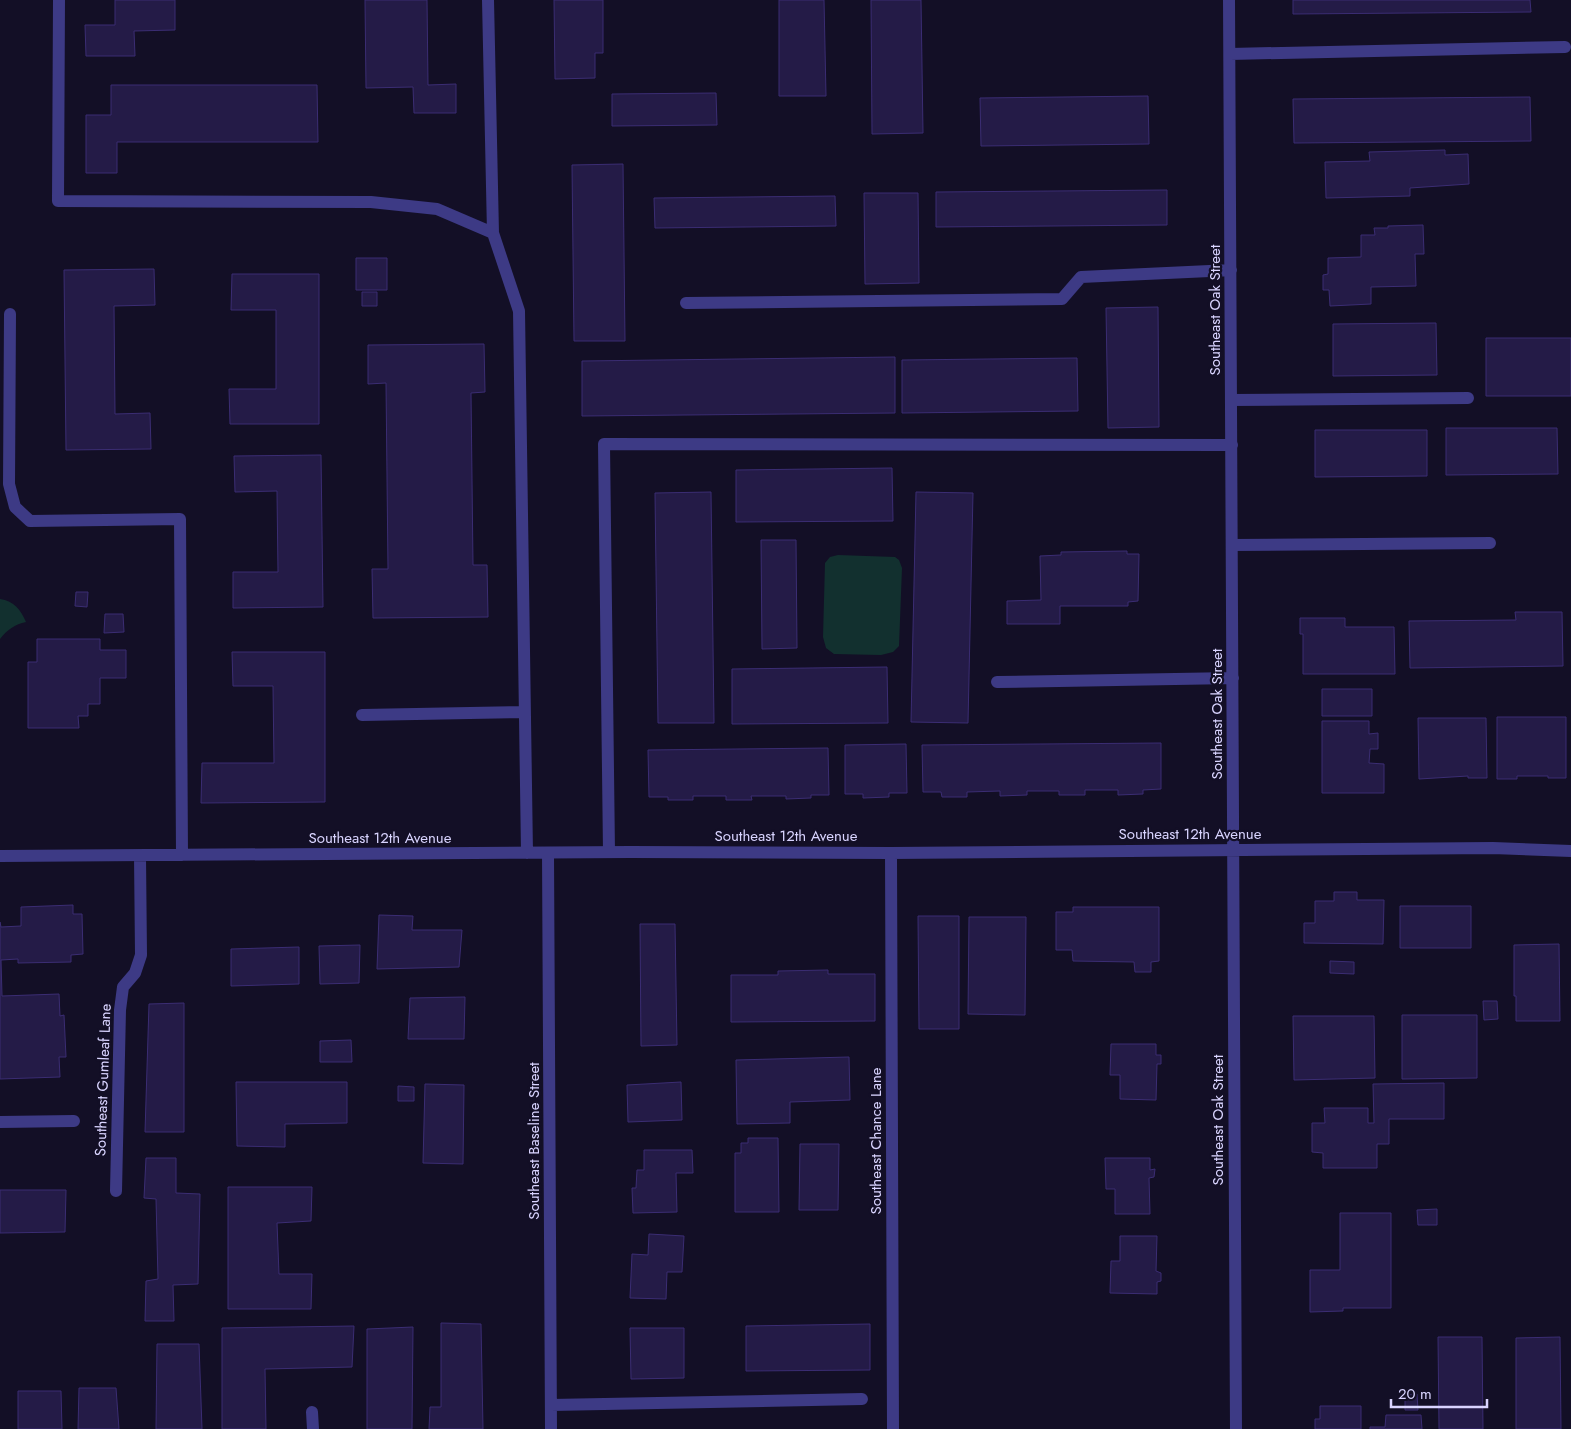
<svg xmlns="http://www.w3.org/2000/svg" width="1571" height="1429" font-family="Jost,sans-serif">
<rect width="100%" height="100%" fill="#130f26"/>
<path fill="#12302f" d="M 838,555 L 895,557 L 899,560 L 902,568 L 899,646 L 893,652 L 881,655 L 834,654 L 826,648 L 823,637 L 825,563 L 830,557 Z
M 0,599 C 14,601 21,610 26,622 C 15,624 7,630 0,639 Z"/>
<path fill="#241b47" stroke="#3b2d73" d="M 115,0 L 175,0 L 175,30 L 134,31 L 135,56 L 86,56 L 85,25 L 115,25 Z
M 365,0 L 427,0 L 428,85 L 456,84 L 456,113 L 414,113 L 413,87 L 366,88 Z
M 554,0 L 603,0 L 603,53 L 595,53 L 595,78 L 555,79 Z
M 779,0 L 824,0 L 826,96 L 779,96 Z
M 871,0 L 921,0 L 923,133 L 872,134 Z
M 1293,0 L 1530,0 L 1531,12 L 1293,14 Z
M 111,85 L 317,85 L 318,142 L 117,142 L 117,173 L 86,173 L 86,115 L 111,115 Z
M 716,93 L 717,125 L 612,126 L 612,94 Z
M 1148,96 L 1149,144 L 981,146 L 980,98 Z
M 1530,97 L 1531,141 L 1294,143 L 1293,99 Z
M 1445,150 L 1445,155 L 1468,154 L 1469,184 L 1410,188 L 1410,196 L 1326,198 L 1325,162 L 1370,161 L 1369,152 Z
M 623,164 L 625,341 L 574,341 L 572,165 Z
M 1167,190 L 1167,225 L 936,227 L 936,192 Z
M 864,193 L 918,193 L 919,283 L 865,284 Z
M 835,196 L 836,226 L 655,228 L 654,198 Z
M 1423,225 L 1424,254 L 1415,254 L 1416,286 L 1371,287 L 1371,304 L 1330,306 L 1329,290 L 1323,290 L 1323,275 L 1328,274 L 1328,258 L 1361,257 L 1361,235 L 1375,235 L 1374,228 L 1388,228 L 1388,226 Z
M 356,258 L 387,258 L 387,290 L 356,290 Z
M 154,269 L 155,305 L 114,306 L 115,414 L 150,413 L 151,449 L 66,450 L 64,270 Z
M 232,274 L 319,274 L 319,424 L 230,424 L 229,389 L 276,389 L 276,310 L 231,310 Z
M 362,292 L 377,292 L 377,306 L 362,306 Z
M 1158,307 L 1159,427 L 1108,428 L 1106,308 Z
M 1436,323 L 1437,375 L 1333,376 L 1333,324 Z
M 1486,338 L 1571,338 L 1571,396 L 1486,396 Z
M 484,344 L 485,392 L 471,393 L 473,565 L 487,565 L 488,617 L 373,618 L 372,569 L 388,569 L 386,383 L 368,384 L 368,345 Z
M 895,357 L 895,413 L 582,416 L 582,361 Z
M 1077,358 L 1078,411 L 902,413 L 902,360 Z
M 1446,428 L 1557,428 L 1558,474 L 1446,475 Z
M 1315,430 L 1427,430 L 1427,476 L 1315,477 Z
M 321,455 L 323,607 L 233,608 L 233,572 L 278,572 L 277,491 L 235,492 L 234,456 Z
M 892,468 L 893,521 L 736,522 L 736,470 Z
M 711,492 L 714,723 L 658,723 L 655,493 Z
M 916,492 L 973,493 L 968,723 L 911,722 Z
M 761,540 L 796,540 L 797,648 L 762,649 Z
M 1127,551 L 1127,554 L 1139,554 L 1138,601 L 1128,602 L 1128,606 L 1060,606 L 1060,624 L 1007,624 L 1007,601 L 1041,600 L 1040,556 L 1061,555 L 1061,552 Z
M 76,592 L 88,592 L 87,607 L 75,606 Z
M 1515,612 L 1562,612 L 1563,666 L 1410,668 L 1409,621 L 1516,620 Z
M 105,614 L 123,614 L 124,632 L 104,633 Z
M 1300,618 L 1345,618 L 1345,627 L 1394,627 L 1395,674 L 1303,674 L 1303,634 L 1300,634 Z
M 37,639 L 100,639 L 100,650 L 126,650 L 126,678 L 100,678 L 100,704 L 88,704 L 88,716 L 78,716 L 79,728 L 28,728 L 28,662 L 37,662 Z
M 232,652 L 325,652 L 325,802 L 201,803 L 202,763 L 274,763 L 273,686 L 233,686 Z
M 887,667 L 888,723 L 732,724 L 732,669 Z
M 1322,689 L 1372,689 L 1372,716 L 1322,716 Z
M 1497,717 L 1566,717 L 1566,778 L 1548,778 L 1548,776 L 1517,776 L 1517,779 L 1497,779 Z
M 1418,718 L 1486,718 L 1487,778 L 1468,778 L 1468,776 L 1419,779 Z
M 1322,721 L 1369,721 L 1369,734 L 1378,733 L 1378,749 L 1370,749 L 1369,763 L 1384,764 L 1384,793 L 1322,793 Z
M 1161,743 L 1161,789 L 1143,790 L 1143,794 L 1118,795 L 1118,790 L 1085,790 L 1085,795 L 1059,795 L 1059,791 L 1027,791 L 1027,795 L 1000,796 L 1000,791 L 967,792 L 967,797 L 942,797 L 941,792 L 923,792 L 922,745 Z
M 906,744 L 907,793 L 889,793 L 889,797 L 863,798 L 863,794 L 845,794 L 845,745 Z
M 828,748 L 829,795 L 811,795 L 811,798 L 786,799 L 786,796 L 751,796 L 752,800 L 726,800 L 726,796 L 693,796 L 693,800 L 668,800 L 668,797 L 649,797 L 648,750 Z
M 1334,892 L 1357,892 L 1357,900 L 1384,900 L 1383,944 L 1304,943 L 1304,923 L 1315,923 L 1315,901 L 1334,901 Z
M 73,905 L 73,914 L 82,914 L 83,954 L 71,955 L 71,962 L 18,963 L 18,959 L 1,960 L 2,996 L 59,994 L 60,1016 L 64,1015 L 66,1057 L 59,1057 L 60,1077 L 0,1079 L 0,922 L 1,927 L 21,926 L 21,907 Z
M 1400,906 L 1471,906 L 1471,948 L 1400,948 Z
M 1073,907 L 1159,907 L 1159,961 L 1151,962 L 1151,972 L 1135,972 L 1134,962 L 1073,961 L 1072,950 L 1056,950 L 1056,912 L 1073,912 Z
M 379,915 L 413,916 L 412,930 L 462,930 L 459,967 L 377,969 Z
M 918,916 L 959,916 L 959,1029 L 919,1029 Z
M 969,917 L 1026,917 L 1025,1015 L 968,1014 Z
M 640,924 L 675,924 L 677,1045 L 641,1046 Z
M 1559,944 L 1560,1021 L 1516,1021 L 1516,996 L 1514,996 L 1514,945 Z
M 360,945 L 359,983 L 320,984 L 319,946 Z
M 299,947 L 299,984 L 231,986 L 231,949 Z
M 1330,961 L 1354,962 L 1354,974 L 1330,973 Z
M 828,970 L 828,974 L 875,974 L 875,1021 L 731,1022 L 731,975 L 778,975 L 778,971 Z
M 465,997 L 464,1039 L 408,1039 L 410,998 Z
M 1483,1001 L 1497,1001 L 1498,1019 L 1484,1020 Z
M 184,1003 L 184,1132 L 145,1132 L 149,1004 Z
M 1402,1015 L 1477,1015 L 1477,1078 L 1402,1079 Z
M 1293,1016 L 1374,1016 L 1375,1078 L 1294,1080 Z
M 351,1040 L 352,1062 L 320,1062 L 320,1041 Z
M 1111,1044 L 1156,1044 L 1156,1055 L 1161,1055 L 1161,1064 L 1157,1064 L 1156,1100 L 1120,1099 L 1120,1075 L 1110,1075 Z
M 849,1057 L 850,1100 L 790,1102 L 790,1123 L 737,1124 L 736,1060 Z
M 236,1082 L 347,1082 L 347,1123 L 285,1124 L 285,1147 L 237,1146 Z
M 681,1082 L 682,1120 L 628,1122 L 627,1085 Z
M 1444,1083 L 1444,1119 L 1389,1119 L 1389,1144 L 1377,1144 L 1377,1168 L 1323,1168 L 1323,1153 L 1312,1152 L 1312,1123 L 1325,1123 L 1324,1108 L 1368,1108 L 1368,1123 L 1374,1123 L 1373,1084 Z
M 425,1084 L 464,1085 L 463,1164 L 423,1163 Z
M 398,1086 L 414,1087 L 414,1101 L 398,1101 Z
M 748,1138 L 778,1138 L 779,1212 L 735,1212 L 735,1153 L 741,1153 L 741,1143 L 748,1143 Z
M 800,1144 L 839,1144 L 838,1210 L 799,1210 Z
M 644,1150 L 692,1150 L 693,1173 L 676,1173 L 677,1212 L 633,1213 L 632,1188 L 636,1188 L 637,1170 L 644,1170 Z
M 146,1158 L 176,1158 L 176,1193 L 200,1194 L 198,1284 L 173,1285 L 174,1321 L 145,1321 L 146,1281 L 158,1279 L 156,1199 L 144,1198 Z
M 1105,1158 L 1150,1158 L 1150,1170 L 1155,1169 L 1154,1177 L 1149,1178 L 1150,1214 L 1115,1214 L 1115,1189 L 1106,1189 Z
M 228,1187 L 312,1187 L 311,1221 L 277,1223 L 279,1274 L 312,1274 L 311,1309 L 228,1309 Z
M 0,1190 L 66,1190 L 65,1232 L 0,1233 Z
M 1437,1209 L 1437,1225 L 1418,1225 L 1417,1210 Z
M 1340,1213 L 1391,1213 L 1391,1308 L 1343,1308 L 1343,1311 L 1310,1312 L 1310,1270 L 1340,1270 Z
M 649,1234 L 684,1236 L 682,1272 L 667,1272 L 666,1299 L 630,1298 L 632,1254 L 648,1255 Z
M 1120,1236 L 1157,1236 L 1156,1271 L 1161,1273 L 1161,1281 L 1157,1282 L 1157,1294 L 1110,1293 L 1111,1261 L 1120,1261 Z
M 441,1323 L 481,1324 L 483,1429 L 429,1429 L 430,1407 L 441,1407 Z
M 870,1324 L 870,1370 L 746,1371 L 746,1326 Z
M 354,1326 L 352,1367 L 265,1369 L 266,1429 L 222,1429 L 222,1328 Z
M 413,1327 L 412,1429 L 367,1429 L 367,1329 Z
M 630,1328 L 684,1328 L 684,1378 L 631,1379 Z
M 1438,1337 L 1482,1337 L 1483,1429 L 1439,1429 Z
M 1560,1337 L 1561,1429 L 1516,1429 L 1516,1338 Z
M 157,1344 L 199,1344 L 202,1429 L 156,1429 Z
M 79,1388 L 116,1388 L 119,1429 L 78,1429 Z
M 18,1391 L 61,1391 L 62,1429 L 18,1429 Z
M 1417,1394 L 1418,1410 L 1405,1410 L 1405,1395 Z
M 1320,1406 L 1361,1406 L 1361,1429 L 1315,1429 L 1315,1419 L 1320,1419 Z
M 1386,1415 L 1421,1415 L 1422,1429 L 1370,1429 L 1370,1427 L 1385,1427 Z"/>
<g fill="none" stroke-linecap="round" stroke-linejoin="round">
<path stroke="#3d3a85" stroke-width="12" d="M 59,0 L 58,201 L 371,202 L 437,209 L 493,233
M 488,0 L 493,233 L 519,311 L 527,853
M 1229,0 L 1236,1429
M 1230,54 L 1565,47
M 686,303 L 1062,299 L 1081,277 L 1231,270
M 10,314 L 9,484 L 15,507 L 30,521 L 180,519 L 182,855
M 1231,400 L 1468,398
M 1232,545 L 1490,543
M 997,682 L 1233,678
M 362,715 L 524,712
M 609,852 L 604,444 L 1232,445
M 548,853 L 551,1429
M 891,853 L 893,1429
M 0,856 L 630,852 L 891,853 L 1493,848 L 1571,851
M 0,1122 L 74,1121
M 116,1191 L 120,1010 L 123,987 L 135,973 L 141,955 L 140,856
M 551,1405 L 862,1399
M 312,1412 L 313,1429"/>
</g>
<g text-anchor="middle" stroke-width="4.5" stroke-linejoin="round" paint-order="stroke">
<g font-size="15" fill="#d9d4ff" stroke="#130f26">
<text transform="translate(1215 310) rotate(-90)" y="5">Southeast Oak Street</text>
<text transform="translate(1217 714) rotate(-90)" y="5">Southeast Oak Street</text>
<text x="1190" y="839">Southeast 12th Avenue</text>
<text x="786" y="841">Southeast 12th Avenue</text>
<text x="380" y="843">Southeast 12th Avenue</text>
<text transform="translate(103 1080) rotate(-88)" y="5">Southeast Gumleaf Lane</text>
<text transform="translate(1218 1120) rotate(-90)" y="5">Southeast Oak Street</text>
<text transform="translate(534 1141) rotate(-90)" y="5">Southeast Baseline Street</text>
<text transform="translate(876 1141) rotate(-90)" y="5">Southeast Chance Lane</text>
</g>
</g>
<path d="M1391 1399v8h96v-8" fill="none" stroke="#d9d4ff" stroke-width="2.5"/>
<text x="1398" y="1399" font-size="15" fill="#d9d4ff" stroke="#130f26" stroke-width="4" paint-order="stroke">20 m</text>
</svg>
